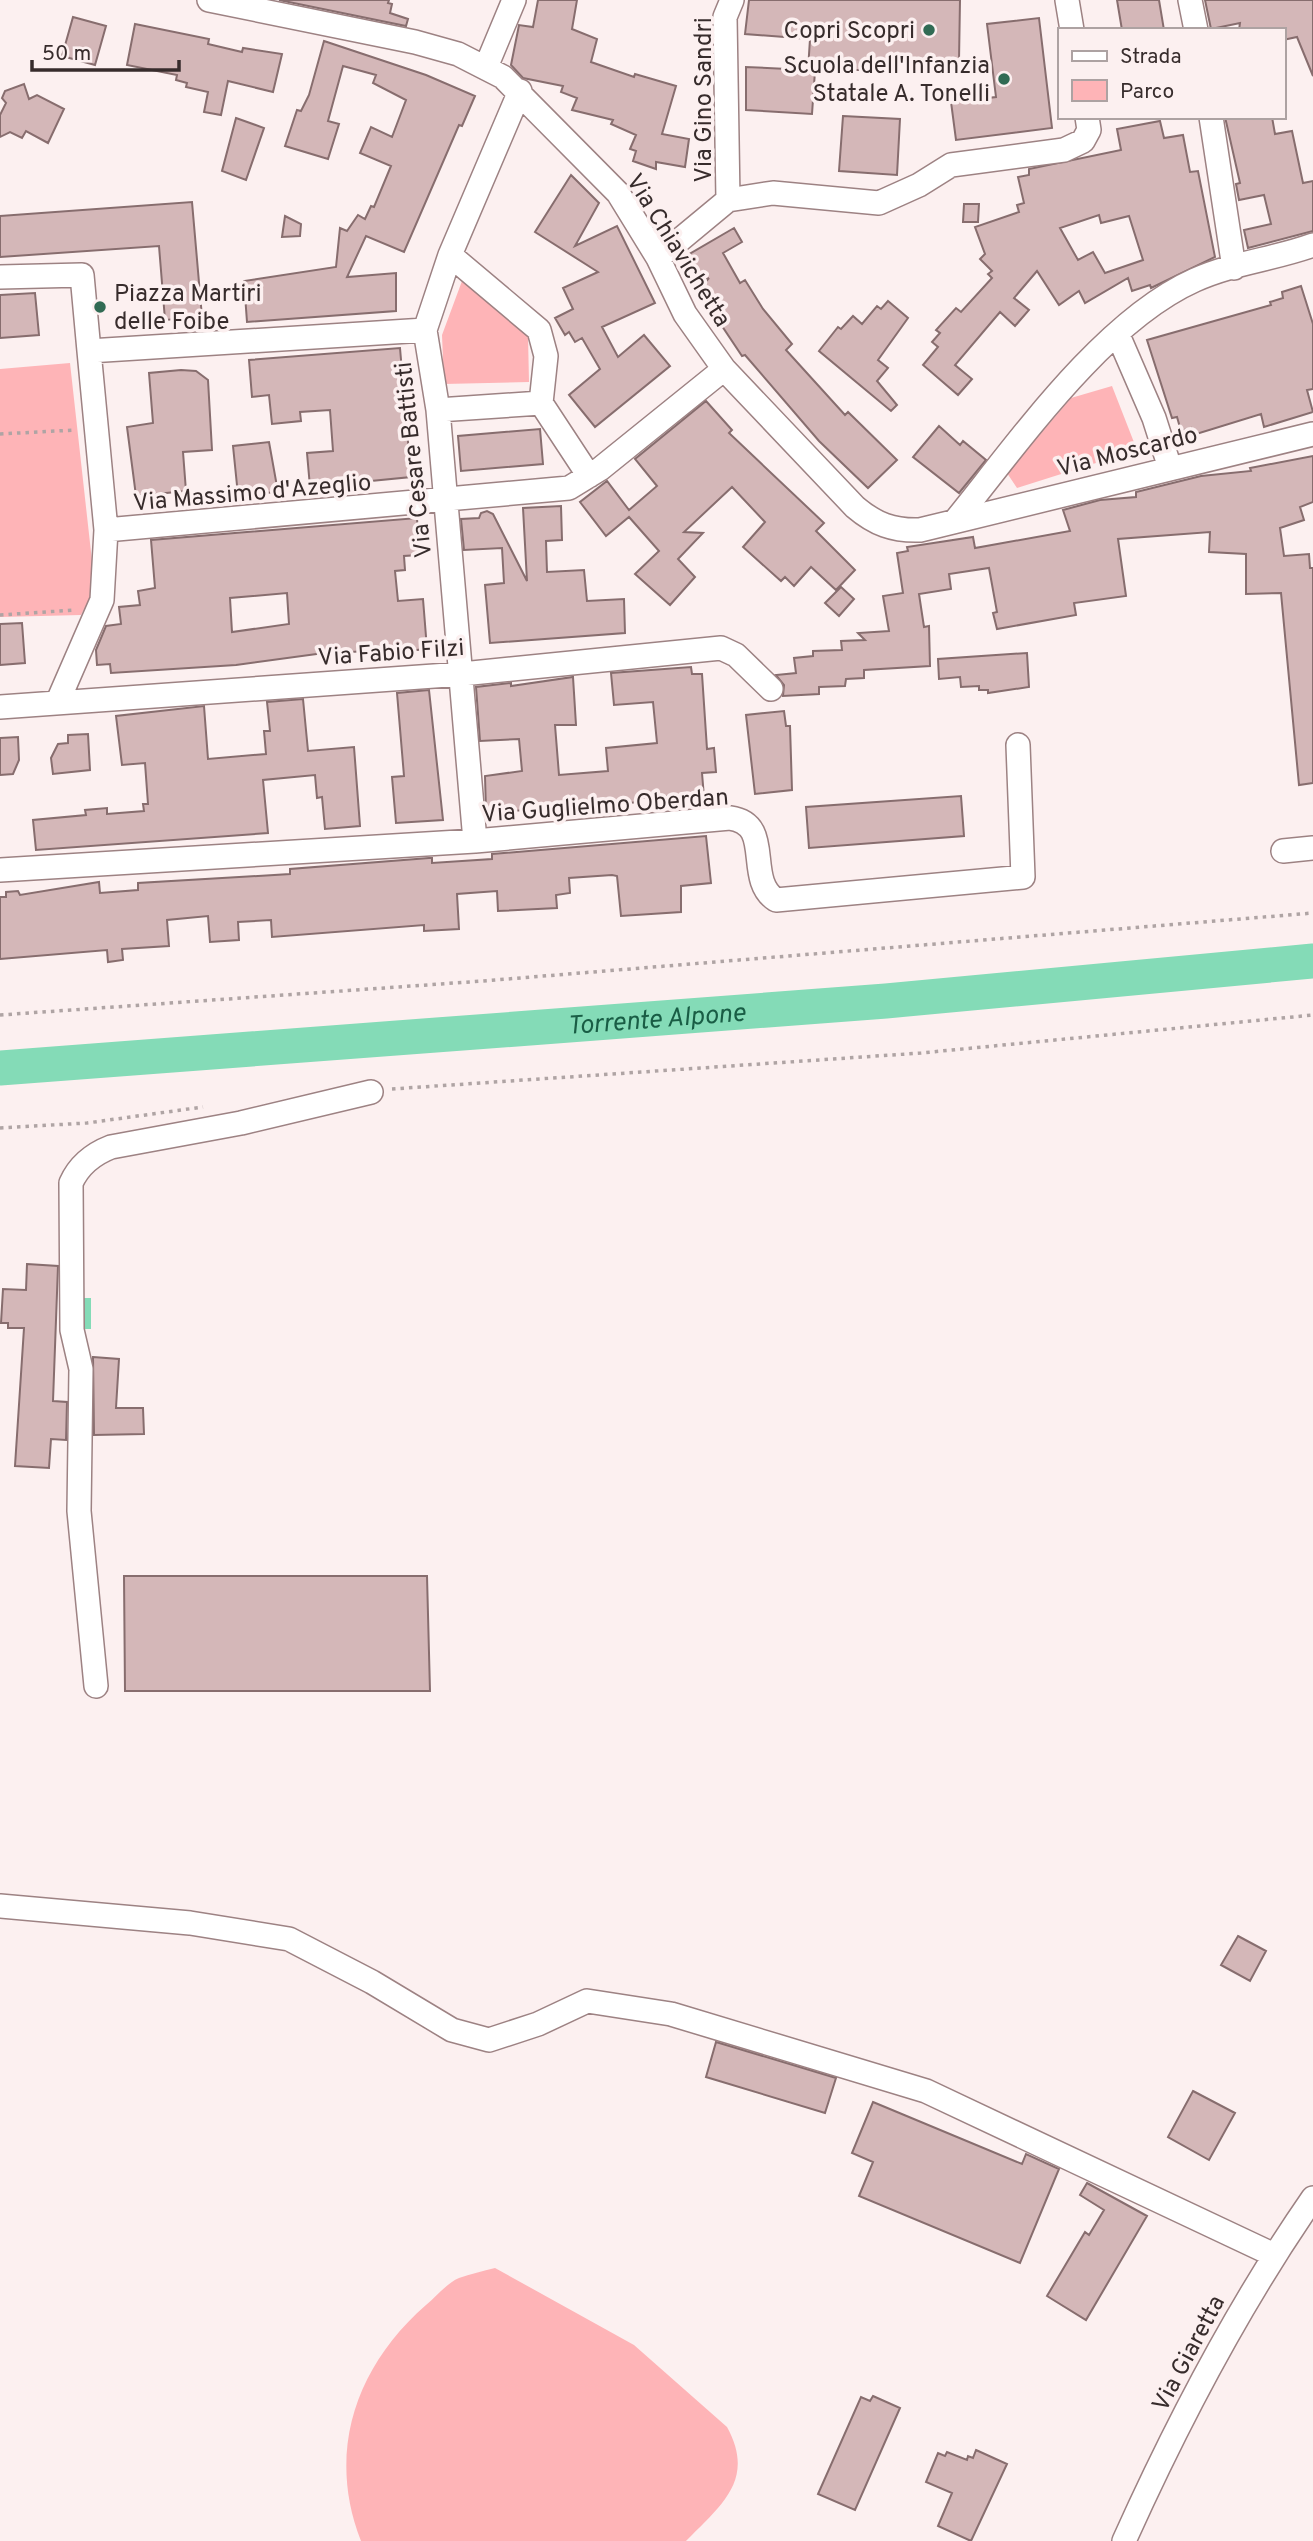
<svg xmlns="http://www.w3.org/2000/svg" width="1313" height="2541" font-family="Overpass,sans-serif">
<rect width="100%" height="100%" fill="#fcf0f0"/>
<path fill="#feb4b7" d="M 462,281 L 528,336 L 529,382 L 444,384 L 442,335 Z
M 70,363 L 95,588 L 81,615 L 0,617 L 0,369 Z
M 1112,386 L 1137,450 L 1017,488 L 1007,473 L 1071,398 Z
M 495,2268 L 634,2345 L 727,2427 C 756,2480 721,2505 686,2541 L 361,2541 C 326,2452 356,2366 426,2305 C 436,2297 447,2283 459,2278 C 470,2274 483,2271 495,2268 Z"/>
<path fill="#84dbb7" d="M 77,1298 L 91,1298 L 91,1329 L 76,1329 Z"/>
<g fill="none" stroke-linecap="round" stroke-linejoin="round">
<path stroke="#84dbb7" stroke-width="35" id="s1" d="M 0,1068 L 886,1001 L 1313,961"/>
</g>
<path fill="#d4b7b8" stroke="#876d6e" stroke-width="2" fill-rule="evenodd" d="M 279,0 L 389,0 L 388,3 L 392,4 L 390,13 L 408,19 L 406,26 Z
M 538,0 L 577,0 L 572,29 L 597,39 L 591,62 L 634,77 L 635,74 L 676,86 L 662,134 L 689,139 L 685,167 L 656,162 L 656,169 L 633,161 L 636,151 L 630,149 L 636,135 L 611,124 L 613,120 L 572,110 L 577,98 L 561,92 L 563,86 L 523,78 L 511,65 L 519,25 L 533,27 Z
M 749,0 L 960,0 L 959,61 L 881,60 L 881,70 L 810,70 L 815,71 L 812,114 L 746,110 L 746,67 L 808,70 L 810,39 L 745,34 Z
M 1117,0 L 1159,0 L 1164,30 L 1122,30 Z
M 1205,0 L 1313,0 L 1313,76 L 1297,37 L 1283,40 L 1283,30 L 1239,30 L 1240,23 L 1211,29 Z
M 73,17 L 106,26 L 95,65 L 62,56 Z
M 1039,18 L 1052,128 L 956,140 L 951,102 L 996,97 L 987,24 Z
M 135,24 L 209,39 L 208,44 L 242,52 L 243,48 L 282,54 L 273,92 L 228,81 L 221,115 L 204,112 L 208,92 L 186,87 L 187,83 L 176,80 L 177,75 L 127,65 Z
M 324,41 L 426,75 L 475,96 L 462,126 L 459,125 L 404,252 L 366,236 L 347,277 L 396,273 L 396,311 L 247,322 L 244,281 L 336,267 L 340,228 L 347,231 L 358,215 L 365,219 L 371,206 L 374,207 L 391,166 L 360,153 L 371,127 L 392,137 L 406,100 L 373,83 L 376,75 L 343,66 L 328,121 L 339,124 L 328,159 L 285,146 L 297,110 L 301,111 L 309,95 Z
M 24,84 L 29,99 L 37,95 L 64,109 L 48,143 L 26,131 L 22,138 L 10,132 L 0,137 L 0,115 L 6,103 L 2,98 L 5,91 Z
M 843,116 L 900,119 L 897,175 L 839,171 Z
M 1225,117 L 1272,117 L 1275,134 L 1292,131 L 1303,183 L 1313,181 L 1313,231 L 1248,248 L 1244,230 L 1271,224 L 1264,195 L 1239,200 L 1236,184 L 1240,183 Z
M 236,118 L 264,128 L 246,180 L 222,171 Z
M 1160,121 L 1164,138 L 1183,135 L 1190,172 L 1198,171 L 1215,257 L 1151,288 L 1150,285 L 1132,291 L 1128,278 L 1085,303 L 1079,291 L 1059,305 L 1037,271 L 1014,298 L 1029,310 L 1015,326 L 1000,312 L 955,365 L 972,379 L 958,395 L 923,365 L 938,347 L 932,342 L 940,333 L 936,330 L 956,308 L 961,312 L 992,278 L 988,274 L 992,271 L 980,259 L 985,254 L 975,227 L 1019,212 L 1017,205 L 1024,203 L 1018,177 L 1029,175 L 1029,169 L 1121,150 L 1117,129 ZM 1099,215 L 1101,223 L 1129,216 L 1143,260 L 1105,273 L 1093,252 L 1078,260 L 1060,228 Z
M 571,175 L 599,203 L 575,246 L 617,226 L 655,303 L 602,327 L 618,357 L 644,335 L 670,366 L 595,427 L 569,395 L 600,369 L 582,338 L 575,342 L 569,332 L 565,335 L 555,318 L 573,309 L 563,288 L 598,272 L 535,232 Z
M 192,202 L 202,317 L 165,320 L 159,246 L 0,257 L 0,216 Z
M 964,204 L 979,204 L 978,222 L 963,222 Z
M 285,216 L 301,224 L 300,236 L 282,237 Z
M 734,228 L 742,242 L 723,253 L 740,283 L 745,280 L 763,309 L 792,344 L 786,350 L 845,415 L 848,412 L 897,460 L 868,488 L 819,441 L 745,355 L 742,356 L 698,290 L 709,278 L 695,285 L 679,260 Z
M 1301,286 L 1313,324 L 1313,389 L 1307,390 L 1313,412 L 1264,427 L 1261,414 L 1193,435 L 1191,428 L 1181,431 L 1177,417 L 1172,418 L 1147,340 L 1271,305 L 1270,302 L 1283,298 L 1282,292 Z
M 35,293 L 39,335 L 0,338 L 0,295 Z
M 888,301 L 908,318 L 878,360 L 888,368 L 877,381 L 897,405 L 891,411 L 819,351 L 838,327 L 841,329 L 853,316 L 862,324 L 877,306 L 881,309 Z
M 400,348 L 411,477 L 310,487 L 307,453 L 333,451 L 330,410 L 300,412 L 301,421 L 272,424 L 269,395 L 252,397 L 249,360 Z
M 181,370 L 196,371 L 208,380 L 212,450 L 183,452 L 186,491 L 136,496 L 127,427 L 153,423 L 149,373 Z
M 706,401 L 732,430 L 729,433 L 824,523 L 816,531 L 855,570 L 836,590 L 811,567 L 794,586 L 785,577 L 781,581 L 743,547 L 765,522 L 732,487 L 684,532 L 703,533 L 678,559 L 695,577 L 670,605 L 635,574 L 659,551 L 629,517 L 606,536 L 580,502 L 607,481 L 629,510 L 657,486 L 635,459 Z
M 939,426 L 960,445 L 963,441 L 986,460 L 959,493 L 913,457 Z
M 540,429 L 543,464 L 461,471 L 458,436 Z
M 269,442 L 278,492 L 238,495 L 233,446 Z
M 1313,456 L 1313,502 L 1300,507 L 1304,520 L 1280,528 L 1284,556 L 1309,554 L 1310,568 L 1313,568 L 1313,783 L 1299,785 L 1281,593 L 1246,594 L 1246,554 L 1209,552 L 1210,532 L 1118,539 L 1126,596 L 1074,603 L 1076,615 L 997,629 L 993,613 L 997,612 L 989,568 L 949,574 L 951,589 L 919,594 L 924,627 L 929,626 L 930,666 L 864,670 L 864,678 L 846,679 L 845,686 L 819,687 L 819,694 L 783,696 L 784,685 L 776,675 L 796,673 L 794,658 L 813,656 L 813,651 L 842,650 L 841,641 L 865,640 L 858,633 L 889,631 L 883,596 L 903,593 L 897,553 L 908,551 L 907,547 L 973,537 L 975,548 L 1070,531 L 1063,510 L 1100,500 L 1136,497 L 1136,492 L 1201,476 L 1251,471 L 1250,468 Z
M 561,506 L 562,540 L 546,541 L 547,572 L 584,570 L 587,601 L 624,599 L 625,633 L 490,643 L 485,585 L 504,583 L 502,548 L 464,550 L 461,519 L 479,518 L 481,513 L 487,511 L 493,514 L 527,581 L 523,508 Z
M 417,518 L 419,555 L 404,556 L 405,570 L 395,571 L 398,601 L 423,599 L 427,649 L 372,654 L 372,651 L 324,653 L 236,665 L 111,673 L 110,664 L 97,665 L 96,650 L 106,626 L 121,624 L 119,607 L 140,605 L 138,591 L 155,588 L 151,540 ZM 287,593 L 289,624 L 232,632 L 230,598 Z
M 841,587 L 854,599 L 839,616 L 825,603 Z
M 22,623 L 25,663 L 0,665 L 0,624 Z
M 1027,653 L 1029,687 L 988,693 L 988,690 L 979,690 L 979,686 L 961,687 L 960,677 L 939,679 L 938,659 Z
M 691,667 L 692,674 L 702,674 L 707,749 L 714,748 L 716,772 L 702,773 L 704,797 L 667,800 L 667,796 L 638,798 L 638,802 L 619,804 L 619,801 L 503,812 L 503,810 L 486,811 L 485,776 L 522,771 L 519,739 L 480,741 L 476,687 L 511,683 L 511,686 L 573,677 L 576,725 L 555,725 L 559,775 L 608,771 L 606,748 L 657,743 L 653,702 L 614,705 L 611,673 Z
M 429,690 L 443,820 L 396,823 L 392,777 L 404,776 L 397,693 Z
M 303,699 L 308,751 L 354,747 L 360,826 L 325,829 L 322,797 L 317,798 L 315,775 L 263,780 L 268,833 L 36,850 L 33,820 L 86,815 L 85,810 L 107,808 L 107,814 L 144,811 L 143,804 L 148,804 L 145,763 L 122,765 L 116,716 L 204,706 L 208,759 L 266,754 L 264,731 L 270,731 L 267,702 Z
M 784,711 L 786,726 L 790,726 L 792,790 L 755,794 L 746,715 Z
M 88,734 L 90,770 L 53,774 L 51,758 L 58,744 L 68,743 L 68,735 Z
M 18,737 L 19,760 L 13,774 L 0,775 L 0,738 Z
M 961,796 L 964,836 L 809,848 L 806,807 Z
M 706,836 L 711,883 L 681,886 L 681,912 L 621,916 L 617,876 L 612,875 L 569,878 L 570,893 L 556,895 L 557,908 L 498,911 L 497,891 L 457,894 L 459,929 L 424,931 L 424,925 L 272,937 L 271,920 L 238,922 L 239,940 L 210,942 L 208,916 L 167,920 L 169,946 L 122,949 L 123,960 L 108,962 L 107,950 L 0,959 L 0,897 L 6,897 L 6,892 L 18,891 L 20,895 L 99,882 L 100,893 L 138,890 L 138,883 L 290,874 L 290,869 L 429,858 L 432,858 L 432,863 L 492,859 L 492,854 Z
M 27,1264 L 58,1266 L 53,1401 L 67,1402 L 66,1440 L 51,1439 L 49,1468 L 15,1466 L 24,1328 L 8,1328 L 8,1323 L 1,1323 L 3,1289 L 26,1290 Z
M 93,1357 L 119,1359 L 116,1408 L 143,1408 L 144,1434 L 94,1435 Z
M 124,1576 L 427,1576 L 430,1691 L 125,1691 Z
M 1238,1936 L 1266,1951 L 1250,1981 L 1221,1965 Z
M 716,2042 L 836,2078 L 825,2113 L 706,2077 Z
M 1193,2091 L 1235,2113 L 1209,2160 L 1168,2137 Z
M 873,2102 L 1022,2164 L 1026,2154 L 1059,2169 L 1020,2263 L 859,2196 L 873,2162 L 852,2153 Z
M 1087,2183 L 1147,2216 L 1086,2320 L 1047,2296 L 1085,2232 L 1089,2235 L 1104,2210 L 1080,2195 Z
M 873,2396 L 900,2408 L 855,2510 L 818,2494 L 861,2397 L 870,2401 Z
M 976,2450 L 1007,2464 L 971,2541 L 938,2526 L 952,2493 L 926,2482 L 938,2453 L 945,2456 L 947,2452 L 967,2460 L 968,2456 L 973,2458 Z"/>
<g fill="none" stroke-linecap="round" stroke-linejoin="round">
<g stroke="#9d8283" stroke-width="26">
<path id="minor" d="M 209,0 L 415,42 L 458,54 L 503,77 L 618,193 L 658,258 L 685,314 L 724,369 L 855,507 C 875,524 893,531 920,530 L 1313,434
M 1067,0 L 1072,30
M 1190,0 L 1196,30
M 486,67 L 514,0
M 1211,117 L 1234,268
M 728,200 L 725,17 L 732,0
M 450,255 L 539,330 L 546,356 L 541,403 L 589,476
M 658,258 L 728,200 L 773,193 L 879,203 L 919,185 L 951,165 L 1064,150 L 1083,141 L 1089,130 L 1087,117
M 0,277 L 82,275 L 89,351 L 425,330
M 1118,335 L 1154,418 L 1170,468
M 438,410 L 541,403
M 955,521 C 1018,443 1103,321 1195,280 C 1232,263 1275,259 1313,245
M 106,530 L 569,488 L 600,469 L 724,369
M 58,701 L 102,600 L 106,530 L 89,351
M 0,707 L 462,674 L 721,648 L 736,655 L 771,689
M 475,841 L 438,410 L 425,330 L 450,255 L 520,91
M 1283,851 L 1313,848
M 0,870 L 475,841 L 730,818 C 775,824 744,879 776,900 L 1023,877 L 1018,745
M 96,1686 L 79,1511 L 81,1369 L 72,1330 L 71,1183 C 79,1165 93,1154 111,1147 L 241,1123 L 371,1092
M 0,1906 L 190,1923 L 289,1939 L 372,1982 L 452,2030 L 489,2040 L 538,2024 L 587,2001 L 671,2014 L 926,2091 L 1274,2255
M 1124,2541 C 1178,2421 1238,2306 1313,2198"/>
</g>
<path stroke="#afa4a4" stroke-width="3.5" stroke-dasharray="3.5 5" stroke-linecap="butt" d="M 0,434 L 75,430
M 0,615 L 75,610
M 0,1015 L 483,981 L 1313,913
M 392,1089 L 921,1053 L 1313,1015
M 0,1128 L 87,1123 L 203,1107"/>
<use href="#minor" stroke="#fff" stroke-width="23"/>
</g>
<g fill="#316b54" stroke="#fcf0f0" stroke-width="2.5">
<circle cx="929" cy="30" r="7"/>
<circle cx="1004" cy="79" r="7"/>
<circle cx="100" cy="307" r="7"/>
</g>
<g text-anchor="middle" stroke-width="7" stroke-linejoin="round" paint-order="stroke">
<g font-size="24" fill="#372c2c" stroke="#fcf0f0" text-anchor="end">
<text x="915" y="38">Copri Scopri</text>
<text x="990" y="73">Scuola dell'Infanzia<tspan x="990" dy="28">Statale A. Tonelli</tspan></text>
<text x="114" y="301" text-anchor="start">Piazza Martiri<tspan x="114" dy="28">delle Foibe</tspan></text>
</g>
<g font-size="24" fill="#372c2c" stroke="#fcf0f0">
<text transform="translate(703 100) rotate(-90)" y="8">Via Gino Sandri</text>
<text transform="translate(679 250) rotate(58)" y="8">Via Chiavichetta</text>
<text transform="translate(1127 451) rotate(-14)" y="8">Via Moscardo</text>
<text transform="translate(413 460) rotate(-96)" y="8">Via Cesare Battisti</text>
<text transform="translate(252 492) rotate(-5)" y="8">Via Massimo d'Azeglio</text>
<text transform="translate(391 652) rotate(-4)" y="8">Via Fabio Filzi</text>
<text transform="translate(605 805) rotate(-4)" y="8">Via Guglielmo Oberdan</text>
<text transform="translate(1188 2353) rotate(-62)" y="8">Via Giaretta</text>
</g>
<g font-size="26" font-style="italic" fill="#195d45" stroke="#fcf0f0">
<text dy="9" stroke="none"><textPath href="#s1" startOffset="658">Torrente Alpone</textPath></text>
</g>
</g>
<rect x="1058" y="28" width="228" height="91" fill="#fcf0f0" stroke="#ada2a2" stroke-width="2"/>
<rect x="1072" y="51" width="35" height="10" fill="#ffffff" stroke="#ada2a2" stroke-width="2"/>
<text x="1120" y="63" font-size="21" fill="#372c2c">Strada</text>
<rect x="1072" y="80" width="35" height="21" fill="#feb4b7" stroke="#ada2a2" stroke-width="2"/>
<text x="1120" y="98" font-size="21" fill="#372c2c">Parco</text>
<path d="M32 60v10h147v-10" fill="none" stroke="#372c2c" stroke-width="3.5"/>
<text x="42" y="60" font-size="21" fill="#372c2c" stroke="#fcf0f0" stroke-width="5" paint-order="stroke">50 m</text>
</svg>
